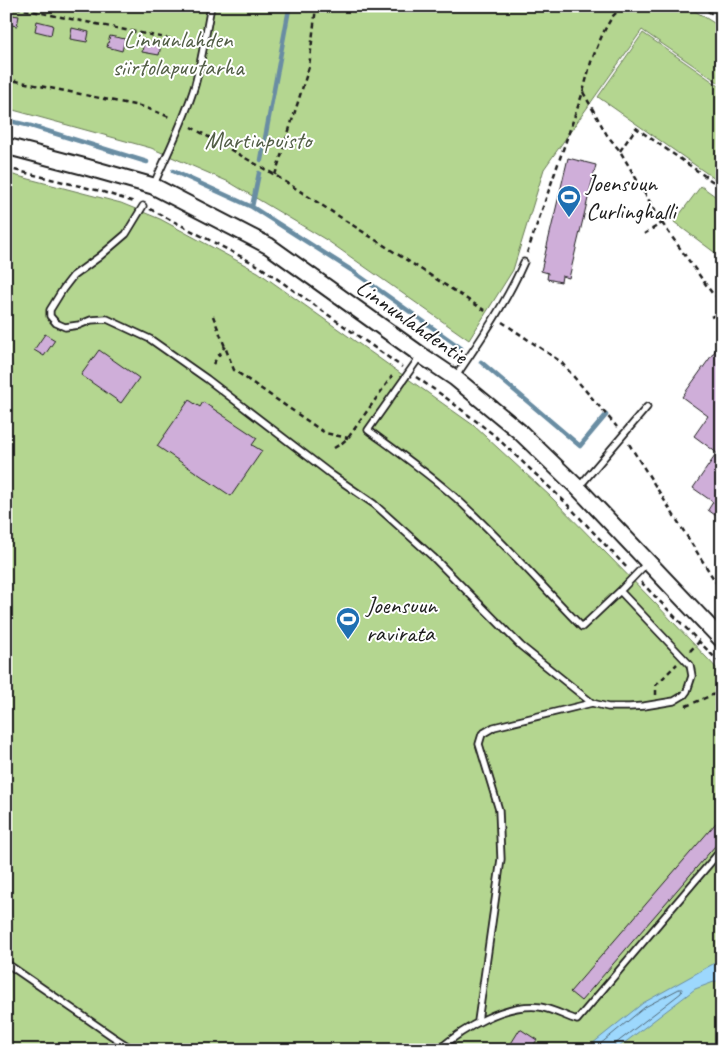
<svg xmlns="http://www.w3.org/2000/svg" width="728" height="1056" font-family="Caveat,sans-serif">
<rect width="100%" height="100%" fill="#fff"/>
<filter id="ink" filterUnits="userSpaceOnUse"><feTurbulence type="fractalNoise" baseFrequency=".02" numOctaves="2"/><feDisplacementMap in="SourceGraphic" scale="10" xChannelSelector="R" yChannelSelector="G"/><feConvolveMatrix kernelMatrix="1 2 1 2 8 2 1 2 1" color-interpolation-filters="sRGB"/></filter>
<g filter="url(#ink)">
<path fill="#b4d690" stroke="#687956" d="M 6,6 L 687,6 L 722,28 L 722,85 L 642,30 L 544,169 L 513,270 L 469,340 L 328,241 L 229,182 L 151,148 L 6,108 Z
M 643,33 L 722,88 L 722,184 L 598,97 Z
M 6,173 L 121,203 L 160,219 L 258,272 L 473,425 L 550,496 L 657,605 L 722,674 L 722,1050 L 6,1050 Z
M 701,186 L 722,201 L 722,258 L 674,222 Z"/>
<path fill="#9dd8fd" stroke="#698da3" d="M 722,959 L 722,979 L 695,989 L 615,1050 L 589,1050 L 587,1048 L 643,1003 Z"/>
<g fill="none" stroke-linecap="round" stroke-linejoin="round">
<path stroke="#506776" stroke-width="1" d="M 593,1050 L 645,1007 L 679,989 L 682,989 L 681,993 L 615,1044 L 613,1050"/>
<path stroke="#698da3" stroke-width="4.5" d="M 6,120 L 31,126 L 147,162
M 261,160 L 289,9
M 173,171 L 252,207 L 259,173
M 252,207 L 351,270 L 461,348
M 481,362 L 580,446 L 606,415"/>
</g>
<path fill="#cfaed9" stroke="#1c1c1c" d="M 6,14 L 19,16 L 17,26 L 6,24 Z
M 37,21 L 53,25 L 51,35 L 35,31 Z
M 72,28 L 89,32 L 87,42 L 70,39 Z
M 110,36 L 125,39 L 122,51 L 107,47 Z
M 144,41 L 161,45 L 159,55 L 142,52 Z
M 568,158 L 596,165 L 569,278 L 562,276 L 561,282 L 547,279 L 548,273 L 541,271 Z
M 45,334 L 55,340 L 44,356 L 34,350 Z
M 722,341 L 722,520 L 708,510 L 713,502 L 693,488 L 717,453 L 694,436 L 708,416 L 682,397 Z
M 99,350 L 139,378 L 121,403 L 81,375 Z
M 189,400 L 200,407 L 203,402 L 257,438 L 252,445 L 262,451 L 231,496 L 157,446 Z
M 722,816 L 722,838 L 581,1001 L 570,992 Z
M 520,1029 L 537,1040 L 530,1050 L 507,1050 Z"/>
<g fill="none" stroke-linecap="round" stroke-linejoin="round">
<g stroke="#1c1c1c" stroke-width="9">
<path id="service" d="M 154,184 C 168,152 185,119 195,85 C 202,59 206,33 211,6
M 143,206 L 126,234 L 99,257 L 73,276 L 63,289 L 50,310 L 50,316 L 56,323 L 65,327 L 79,325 L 91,320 L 107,319 L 150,339 L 207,379 L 332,475 L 374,504 L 433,557 L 521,646 L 592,703 L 608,707 L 629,707 L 644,706 L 674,701 L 684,695 L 687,691 L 692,676 L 690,665 L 620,591 L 647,563
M 421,355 L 368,430 C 398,452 428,473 456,498 C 500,538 540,584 582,627 L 620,591
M 456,376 C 481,339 506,303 524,262
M 578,488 L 647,407
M 6,963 L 112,1036 L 134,1050
M 478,1021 L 501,859 L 499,810 L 479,744 L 482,734 L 494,727 L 592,703
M 438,1050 C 464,1028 504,1003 540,1007 C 552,1009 565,1016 577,1020 L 722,849"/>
</g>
<g stroke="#1c1c1c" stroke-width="19">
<path id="tertiary" d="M 6,146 L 86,167 L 153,186 L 269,246 L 421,355 L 455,378 L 519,431 L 578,488 L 722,640"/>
</g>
<path stroke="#1c1c1c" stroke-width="2.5" stroke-dasharray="5 4" stroke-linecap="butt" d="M 7,6 L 195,44
M 295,6 L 310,12 L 316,7
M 700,6 L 722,20
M 6,79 L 144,107 L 172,118
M 583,92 L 607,135 L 620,151 L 662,223 L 712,293 L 722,300
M 191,127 L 275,175 L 487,312
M 620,151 L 636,128 L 722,188
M 6,168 L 100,191 L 134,202
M 275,175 L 309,67 L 316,7
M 150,209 L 259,266 L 402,367
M 644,234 L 662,223
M 527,253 L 583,92 L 591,62 L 603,33 L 612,17 L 623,6
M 213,316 L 234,370 L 325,433 L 348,438
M 711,317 L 722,312
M 502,322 L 561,362 L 617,427
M 213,364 L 225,346
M 416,377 L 445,397 L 494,435 L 564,501 L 628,569
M 629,444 L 722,592
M 334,448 L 342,443 L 348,438 L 392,376
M 641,582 L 722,665
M 690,651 L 699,642
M 656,695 L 656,685 L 677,664
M 686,706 L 722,691"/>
<use href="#service" stroke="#fff" stroke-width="5.5"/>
<use href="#tertiary" stroke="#fff" stroke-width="15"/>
</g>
</g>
<defs>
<g id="stadium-pin" transform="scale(1.25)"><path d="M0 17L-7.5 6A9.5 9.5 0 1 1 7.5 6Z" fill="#1f6fb2" stroke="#fff"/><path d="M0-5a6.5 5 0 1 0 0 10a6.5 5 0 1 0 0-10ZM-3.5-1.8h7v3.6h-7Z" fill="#fff"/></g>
</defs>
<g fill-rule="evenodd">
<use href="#stadium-pin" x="569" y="197"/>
<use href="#stadium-pin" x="348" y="619"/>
</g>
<g text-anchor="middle" stroke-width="4" stroke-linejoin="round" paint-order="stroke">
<g font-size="24" fill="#515d45" stroke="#fff">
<text x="178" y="47">Linnunlahden<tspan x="178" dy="28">siirtolapuutarha</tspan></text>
<text x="258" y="148">Martinpuisto</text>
</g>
<g font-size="24" fill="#1c1c1c" stroke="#fff" text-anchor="start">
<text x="586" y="191">Joensuun<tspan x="586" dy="28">Curlinghalli</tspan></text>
<text x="366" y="613">Joensuun<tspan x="366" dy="28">ravirata</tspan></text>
</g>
<g font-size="24" fill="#1c1c1c" stroke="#fff">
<text transform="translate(412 321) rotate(35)" y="8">Linnunlahdentie</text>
</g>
</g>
<rect width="728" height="1056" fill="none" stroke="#fff" stroke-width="25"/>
<rect x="12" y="12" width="703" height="1031" fill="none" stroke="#1c1c1c" stroke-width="2" filter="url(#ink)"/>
</svg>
